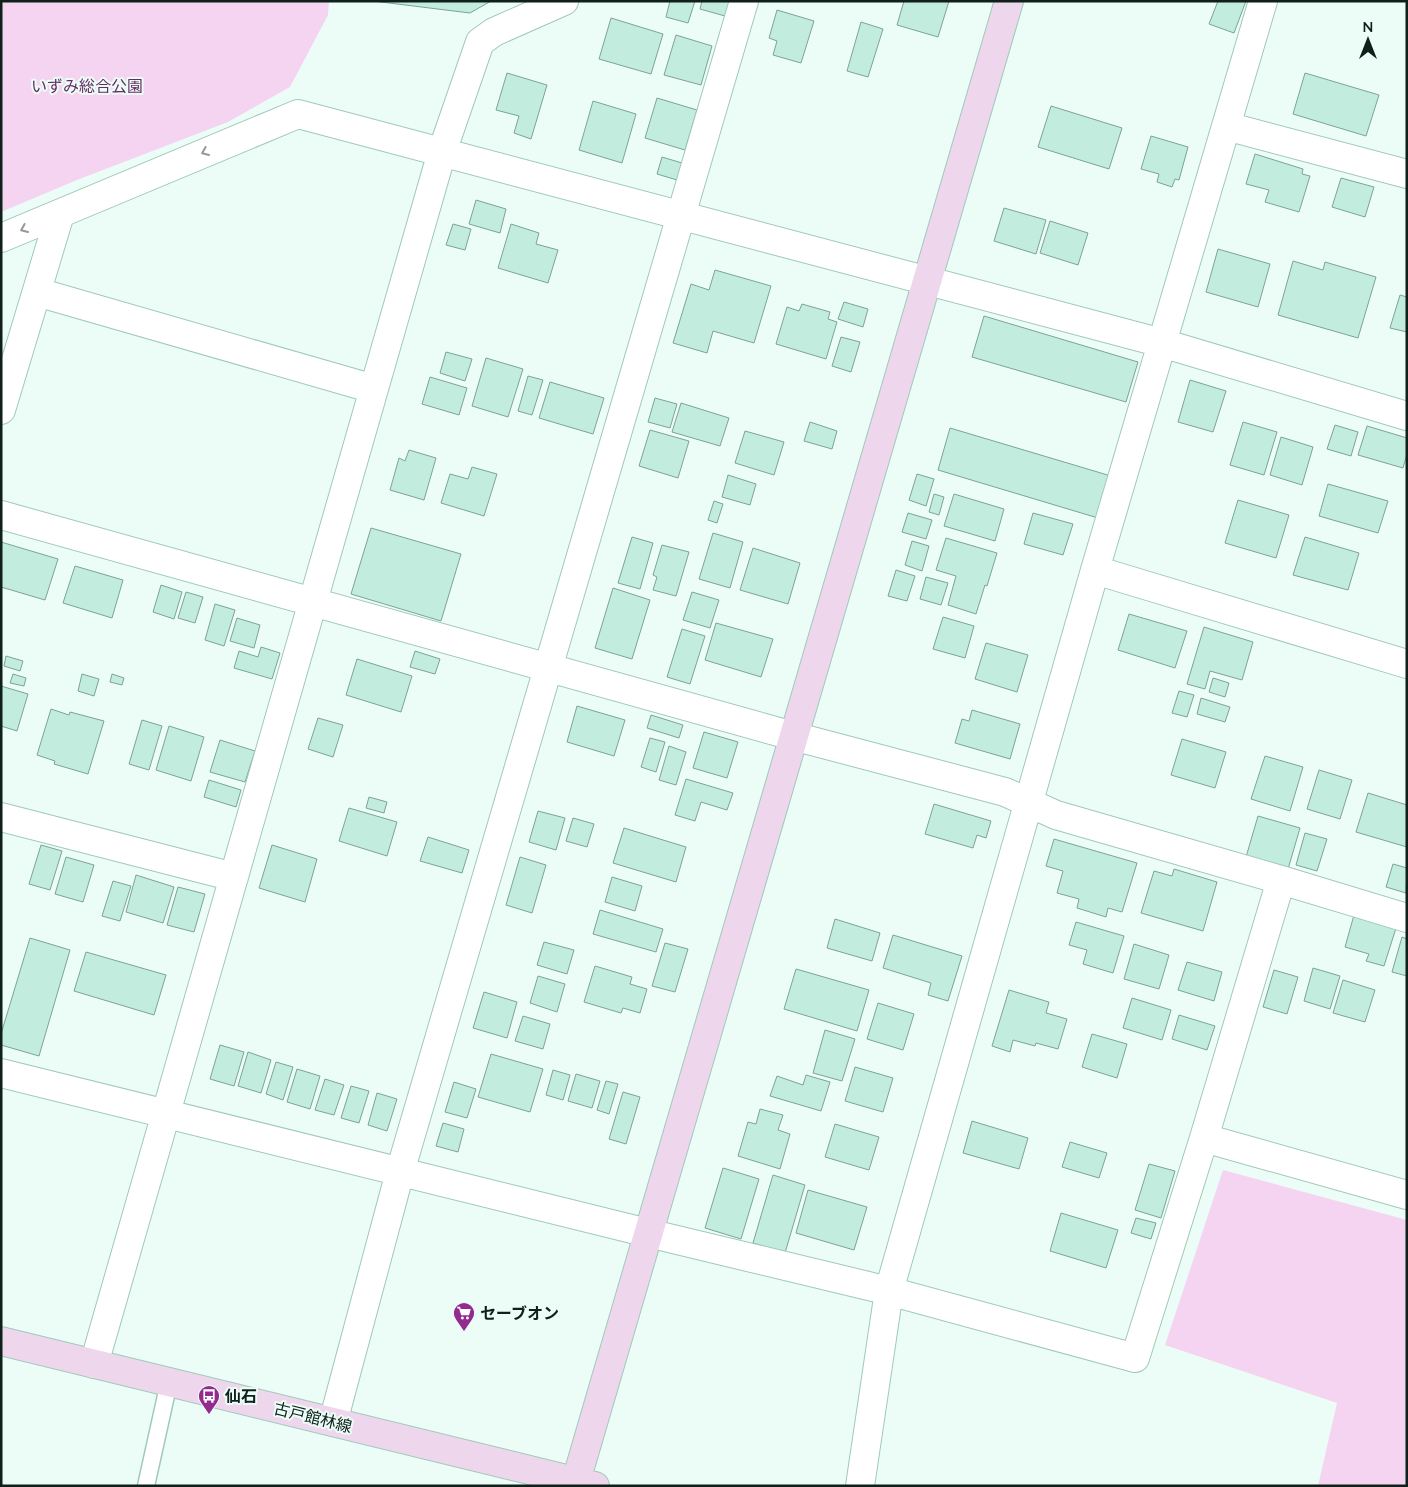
<svg xmlns="http://www.w3.org/2000/svg" width="1408" height="1487" font-family="Lato,'Noto Sans JP',sans-serif">
<rect width="100%" height="100%" fill="#ecfdf7"/>
<path fill="#f5d4f1" d="M 1,1 L 329,1 L 328,15 L 290,87 L 228,122 L 77,180 L 1,212 Z
M 1223,1170 L 1407,1220 L 1407,1486 L 1318,1486 L 1337,1403 L 1165,1345 Z"/>
<path fill="#c2ecdd" stroke="#7ca496" d="M 373,1 L 491,1 L 470,13 Z
M 670,1 L 695,1 L 688,23 L 666,17 Z
M 702,1 L 730,1 L 725,16 L 700,9 Z
M 904,1 L 949,1 L 938,37 L 897,25 Z
M 1218,1 L 1246,1 L 1234,33 L 1209,24 Z
M 777,10 L 814,21 L 801,63 L 773,55 L 777,41 L 769,38 Z
M 611,18 L 663,34 L 651,74 L 599,59 Z
M 861,22 L 883,29 L 868,77 L 847,71 Z
M 676,35 L 712,46 L 701,85 L 664,75 Z
M 507,73 L 547,85 L 531,139 L 514,133 L 519,116 L 496,110 Z
M 1305,73 L 1379,95 L 1366,136 L 1293,114 Z
M 657,98 L 697,110 L 685,150 L 645,138 Z
M 593,101 L 636,114 L 622,163 L 579,150 Z
M 1051,106 L 1122,128 L 1109,169 L 1038,147 Z
M 1151,136 L 1188,147 L 1179,180 L 1175,179 L 1172,187 L 1157,182 L 1159,174 L 1141,169 Z
M 1255,154 L 1303,169 L 1302,174 L 1310,176 L 1299,212 L 1265,202 L 1269,190 L 1246,184 Z
M 662,157 L 682,163 L 677,180 L 657,174 Z
M 1341,178 L 1374,187 L 1365,217 L 1332,207 Z
M 476,200 L 506,209 L 500,233 L 469,224 Z
M 1004,208 L 1046,220 L 1036,254 L 994,241 Z
M 1050,221 L 1088,233 L 1078,265 L 1040,253 Z
M 453,224 L 471,229 L 465,250 L 446,245 Z
M 511,224 L 539,233 L 536,244 L 558,250 L 548,283 L 498,268 Z
M 1218,249 L 1270,264 L 1258,307 L 1206,292 Z
M 1293,261 L 1323,270 L 1325,262 L 1376,277 L 1358,338 L 1278,315 Z
M 715,270 L 771,286 L 754,343 L 713,331 L 707,353 L 673,343 L 691,284 L 709,290 Z
M 1400,295 L 1407,297 L 1407,332 L 1390,328 Z
M 844,302 L 868,309 L 863,327 L 838,319 Z
M 802,304 L 830,312 L 828,319 L 837,322 L 826,359 L 776,344 L 787,307 L 799,311 Z
M 984,316 L 1138,362 L 1126,402 L 972,357 Z
M 841,337 L 860,342 L 851,372 L 832,366 Z
M 446,352 L 472,359 L 465,381 L 440,373 Z
M 486,358 L 523,369 L 508,417 L 472,406 Z
M 528,376 L 543,380 L 532,415 L 518,411 Z
M 430,377 L 467,388 L 459,415 L 422,404 Z
M 1190,380 L 1226,391 L 1213,432 L 1178,422 Z
M 550,382 L 604,398 L 593,434 L 539,418 Z
M 655,398 L 677,404 L 670,428 L 648,422 Z
M 681,403 L 729,418 L 720,446 L 672,432 Z
M 810,422 L 837,431 L 832,449 L 804,441 Z
M 1243,422 L 1277,432 L 1264,475 L 1230,465 Z
M 1335,425 L 1358,432 L 1351,456 L 1327,449 Z
M 1367,426 L 1407,438 L 1407,454 L 1403,468 L 1358,455 Z
M 950,428 L 1111,476 L 1098,518 L 938,470 Z
M 650,430 L 689,441 L 678,478 L 639,466 Z
M 745,431 L 784,442 L 774,475 L 735,463 Z
M 1281,437 L 1313,447 L 1302,485 L 1270,475 Z
M 409,450 L 436,458 L 424,500 L 390,490 L 399,458 L 405,461 Z
M 472,467 L 497,474 L 484,516 L 441,503 L 450,474 L 468,479 Z
M 917,474 L 934,479 L 926,506 L 909,500 Z
M 728,475 L 756,484 L 750,505 L 722,497 Z
M 1328,484 L 1388,501 L 1378,533 L 1319,516 Z
M 934,494 L 944,497 L 939,515 L 929,512 Z
M 954,494 L 1004,509 L 995,541 L 944,526 Z
M 1238,500 L 1289,515 L 1276,558 L 1225,543 Z
M 714,501 L 723,504 L 717,523 L 708,520 Z
M 908,513 L 932,520 L 926,539 L 902,532 Z
M 1033,513 L 1073,524 L 1063,555 L 1024,544 Z
M 371,528 L 461,554 L 441,621 L 351,594 Z
M 713,533 L 743,542 L 730,588 L 699,579 Z
M 632,537 L 653,543 L 640,589 L 618,583 Z
M 1305,537 L 1359,553 L 1348,590 L 1293,575 Z
M 946,538 L 997,553 L 987,586 L 985,585 L 976,614 L 948,605 L 956,576 L 936,570 Z
M 912,541 L 929,546 L 922,571 L 905,565 Z
M 1,542 L 58,559 L 45,600 L 1,587 Z
M 662,545 L 689,552 L 676,596 L 653,590 L 657,577 L 653,575 Z
M 753,548 L 800,563 L 788,604 L 740,590 Z
M 75,566 L 123,580 L 112,618 L 63,603 Z
M 896,570 L 915,576 L 907,601 L 888,596 Z
M 926,577 L 948,583 L 941,605 L 920,599 Z
M 161,585 L 182,592 L 174,619 L 153,612 Z
M 613,588 L 650,600 L 632,659 L 595,648 Z
M 186,592 L 203,597 L 195,623 L 178,618 Z
M 692,592 L 719,600 L 710,628 L 683,620 Z
M 215,604 L 235,610 L 224,646 L 205,640 Z
M 1129,614 L 1187,631 L 1175,668 L 1118,650 Z
M 943,617 L 974,626 L 965,658 L 933,649 Z
M 237,618 L 260,625 L 254,648 L 230,641 Z
M 716,623 L 773,639 L 761,677 L 705,660 Z
M 1204,627 L 1253,642 L 1242,680 L 1210,671 L 1205,689 L 1187,684 Z
M 682,629 L 705,636 L 690,684 L 667,677 Z
M 986,643 L 1028,655 L 1017,692 L 975,679 Z
M 261,647 L 280,653 L 272,679 L 234,668 L 239,651 L 258,657 Z
M 415,651 L 440,659 L 435,674 L 410,667 Z
M 6,656 L 23,661 L 20,671 L 4,666 Z
M 357,659 L 412,676 L 401,712 L 346,695 Z
M 13,674 L 26,678 L 24,686 L 10,683 Z
M 82,674 L 99,679 L 94,696 L 78,691 Z
M 112,674 L 124,678 L 122,685 L 110,682 Z
M 1213,678 L 1229,683 L 1225,697 L 1209,692 Z
M 1,686 L 28,694 L 17,731 L 1,726 Z
M 1179,691 L 1194,695 L 1187,717 L 1172,713 Z
M 1201,698 L 1230,707 L 1225,722 L 1197,714 Z
M 577,706 L 625,720 L 614,756 L 567,742 Z
M 51,709 L 69,715 L 70,712 L 104,721 L 88,774 L 54,764 L 55,761 L 37,755 Z
M 972,710 L 1020,724 L 1010,759 L 955,743 L 962,719 L 969,721 Z
M 651,715 L 683,725 L 679,738 L 647,728 Z
M 318,718 L 343,725 L 333,757 L 308,749 Z
M 142,720 L 162,726 L 149,770 L 129,764 Z
M 169,726 L 204,737 L 191,781 L 156,770 Z
M 704,732 L 738,742 L 727,778 L 693,768 Z
M 650,738 L 665,742 L 656,772 L 641,767 Z
M 1182,739 L 1226,752 L 1215,788 L 1171,775 Z
M 220,740 L 255,751 L 245,782 L 210,772 Z
M 669,746 L 686,752 L 676,785 L 659,780 Z
M 1265,756 L 1303,767 L 1290,811 L 1251,799 Z
M 1319,770 L 1352,780 L 1340,819 L 1307,809 Z
M 686,779 L 733,793 L 727,810 L 701,802 L 695,821 L 675,815 Z
M 209,780 L 241,790 L 236,807 L 204,797 Z
M 1368,793 L 1407,805 L 1407,847 L 1356,832 Z
M 369,797 L 387,802 L 384,813 L 366,808 Z
M 934,804 L 991,821 L 986,838 L 977,835 L 973,848 L 925,834 Z
M 349,808 L 397,822 L 387,856 L 339,841 Z
M 538,811 L 565,818 L 556,850 L 529,842 Z
M 1258,816 L 1300,828 L 1288,869 L 1246,857 Z
M 573,818 L 594,824 L 587,847 L 566,841 Z
M 624,828 L 686,847 L 676,882 L 613,863 Z
M 1305,833 L 1327,839 L 1317,871 L 1296,865 Z
M 428,837 L 469,850 L 462,873 L 420,861 Z
M 1054,839 L 1137,863 L 1122,912 L 1108,908 L 1106,917 L 1077,908 L 1079,899 L 1057,893 L 1063,871 L 1046,866 Z
M 41,845 L 62,851 L 50,890 L 29,884 Z
M 272,845 L 317,859 L 305,902 L 259,888 Z
M 66,857 L 94,865 L 83,902 L 55,894 Z
M 520,857 L 546,865 L 532,913 L 506,905 Z
M 1393,864 L 1407,868 L 1406,893 L 1386,887 Z
M 1174,869 L 1217,882 L 1203,931 L 1141,913 L 1154,871 L 1172,876 Z
M 136,875 L 174,887 L 163,923 L 126,912 Z
M 612,877 L 642,886 L 635,911 L 605,902 Z
M 113,881 L 131,886 L 120,921 L 102,916 Z
M 178,887 L 205,894 L 194,932 L 167,925 Z
M 600,910 L 663,929 L 656,952 L 593,934 Z
M 1354,915 L 1396,928 L 1384,966 L 1366,961 L 1369,954 L 1345,947 Z
M 835,919 L 880,933 L 872,961 L 827,948 Z
M 1076,922 L 1124,936 L 1113,973 L 1083,964 L 1087,950 L 1069,945 Z
M 893,935 L 962,956 L 948,1001 L 928,995 L 931,983 L 883,968 Z
M 1402,937 L 1407,939 L 1407,976 L 1392,972 Z
M 30,938 L 70,950 L 39,1056 L 1,1045 L 1,1034 Z
M 544,942 L 574,950 L 567,974 L 537,965 Z
M 665,943 L 688,949 L 675,992 L 652,986 Z
M 1134,944 L 1169,955 L 1159,989 L 1124,979 Z
M 86,952 L 166,975 L 154,1015 L 74,991 Z
M 1187,962 L 1222,972 L 1214,1001 L 1178,990 Z
M 595,966 L 632,977 L 630,984 L 647,989 L 640,1013 L 623,1008 L 621,1013 L 584,1002 Z
M 1313,968 L 1340,976 L 1330,1009 L 1304,1001 Z
M 796,969 L 869,990 L 857,1031 L 784,1009 Z
M 1274,970 L 1298,977 L 1287,1014 L 1263,1007 Z
M 538,976 L 565,984 L 557,1012 L 530,1003 Z
M 1343,980 L 1375,990 L 1365,1022 L 1333,1013 Z
M 1009,990 L 1049,1002 L 1046,1013 L 1067,1019 L 1058,1049 L 1036,1043 L 1035,1046 L 1013,1040 L 1010,1052 L 992,1046 Z
M 484,992 L 517,1002 L 507,1038 L 473,1028 Z
M 1132,998 L 1171,1010 L 1162,1040 L 1123,1028 Z
M 878,1003 L 914,1014 L 903,1050 L 867,1039 Z
M 1179,1015 L 1215,1026 L 1207,1050 L 1172,1039 Z
M 523,1016 L 550,1024 L 543,1049 L 515,1041 Z
M 825,1030 L 855,1039 L 842,1081 L 813,1073 Z
M 1092,1034 L 1127,1044 L 1117,1078 L 1082,1067 Z
M 220,1045 L 244,1052 L 234,1086 L 210,1079 Z
M 248,1052 L 271,1060 L 261,1093 L 238,1086 Z
M 491,1054 L 543,1069 L 530,1112 L 478,1097 Z
M 276,1062 L 293,1067 L 283,1100 L 266,1094 Z
M 855,1067 L 893,1078 L 883,1112 L 845,1101 Z
M 297,1069 L 320,1076 L 310,1109 L 287,1102 Z
M 553,1070 L 570,1075 L 563,1100 L 546,1095 Z
M 576,1074 L 600,1081 L 592,1108 L 568,1101 Z
M 806,1075 L 830,1082 L 821,1111 L 770,1096 L 777,1076 L 803,1085 Z
M 325,1079 L 344,1085 L 334,1115 L 315,1110 Z
M 606,1081 L 618,1084 L 609,1114 L 597,1110 Z
M 454,1082 L 476,1089 L 467,1118 L 445,1112 Z
M 351,1086 L 369,1091 L 359,1123 L 341,1118 Z
M 623,1092 L 640,1097 L 626,1144 L 609,1139 Z
M 377,1093 L 397,1099 L 387,1131 L 368,1125 Z
M 760,1109 L 783,1115 L 778,1130 L 790,1134 L 780,1169 L 738,1156 L 748,1122 L 756,1124 Z
M 972,1121 L 1028,1138 L 1019,1169 L 963,1153 Z
M 443,1123 L 464,1129 L 458,1152 L 436,1146 Z
M 835,1124 L 879,1137 L 869,1170 L 825,1157 Z
M 1070,1142 L 1107,1153 L 1099,1178 L 1062,1167 Z
M 1149,1164 L 1175,1171 L 1161,1218 L 1135,1210 Z
M 723,1168 L 759,1179 L 741,1239 L 705,1228 Z
M 773,1175 L 805,1185 L 785,1253 L 753,1243 Z
M 808,1190 L 867,1207 L 854,1250 L 796,1233 Z
M 1061,1213 L 1118,1230 L 1106,1268 L 1050,1251 Z
M 1136,1218 L 1156,1223 L 1151,1239 L 1131,1233 Z"/>
<g fill="none" stroke-linecap="round" stroke-linejoin="round">
<g stroke="#a0c9ba" stroke-width="19">
<path id="lane" d="M 146,1486 L 169,1382"/>
</g>
<g stroke="#a0c9ba" stroke-width="30">
<path id="street" d="M 1226,126 L 1407,174
M 1,238 L 298,114 L 1162,343 L 1407,416
M 37,292 L 374,389
M 1,410 L 60,214
M 1,515 L 793,736 L 1005,792 L 1056,815 L 1281,880 L 1407,918
M 1095,570 L 1407,664
M 1,817 L 234,877
M 1,1073 L 648,1233 L 889,1291 L 1135,1358 L 1204,1138 L 1281,880
M 1204,1138 L 1407,1195
M 94,1364 L 442,152 L 480,42 L 494,32 L 564,1
M 333,1422 L 400,1172 L 744,1
M 860,1486 L 889,1291 L 1095,570 L 1263,1"/>
</g>
<g stroke="#a0c9ba" stroke-width="30">
<path id="secondary" d="M 1,1341 L 595,1486
M 576,1481 L 1009,1"/>
</g>
<use href="#lane" stroke="#fff" stroke-width="16"/>
<use href="#street" stroke="#fff" stroke-width="28"/>
<use href="#secondary" stroke="#eed6ec" stroke-width="28"/>
</g>
<defs><path id="oneway-chevron" d="M-2-3.5L2.5 0L-2 3.5" fill="none" stroke-width="1.6" stroke-linecap="round" stroke-linejoin="round" transform="scale(1.25)"/></defs>
<g stroke="#939a98">
<use href="#oneway-chevron" transform="translate(205 152) rotate(157)"/>
<use href="#oneway-chevron" transform="translate(24 229) rotate(157)"/>
</g>
<defs>
<g id="supermarket-pin" transform="scale(1.125)"><path d="M0 17L-7.5 6A9.5 9.5 0 1 1 7.5 6Z" fill="#932b8f" stroke="#ecfdf7"/><path d="M-6-5.5h2.5l.6 2H6L4.5 2H-2.5L-4.4-4H-6ZM-1.5 3.2a1.3 1.3 0 1 0 .1 0ZM3 3.2a1.3 1.3 0 1 0 .1 0Z" fill="#fff"/></g>
<g id="bus-pin" transform="scale(1.125)"><path d="M0 17L-7.5 6A9.5 9.5 0 1 1 7.5 6Z" fill="#932b8f" stroke="#ecfdf7"/><path d="M-5-6H5V4H4V6H2V4H-2V6H-4V4H-5ZM-3.5-4V0h7V-4ZM-3.5 1.2v1.5H-2V1.2ZM2 1.2v1.5H3.5V1.2Z" fill="#fff"/></g>
</defs>
<g fill-rule="evenodd">
<use href="#supermarket-pin" x="464" y="1313"/>
<use href="#bus-pin" x="209" y="1396"/>
</g>
<g text-anchor="middle" stroke-width="4" stroke-linejoin="round" paint-order="stroke">
<g font-size="16" fill="#652b62" stroke="#ecfdf7">
<text x="87" y="92">いずみ総合公園</text>
</g>
<g font-size="16" font-weight="bold" fill="#0f1f1a" stroke="#ecfdf7" text-anchor="start">
<text x="480" y="1319">セーブオン</text>
<text x="225" y="1402">仙石</text>
</g>
<g font-size="16" fill="#0f1f1a" stroke="#ecfdf7">
<text transform="translate(313 1417) rotate(14)" y="6">古戸館林線</text>
</g>
</g>
<rect width="1408" height="1487" fill="none" stroke="#0f1f1a" stroke-width="5"/>
<g transform="translate(1368 40)" stroke="#ecfdf7" stroke-width="4" paint-order="stroke">
<path d="M0-4L9 19L0 12L-9 19Z" fill="#0f1f1a"/>
<text y="-8" font-size="14" font-weight="bold" text-anchor="middle" fill="#0f1f1a">N</text>
</g>
</svg>
